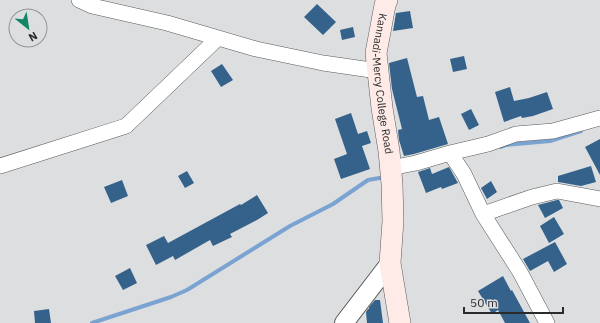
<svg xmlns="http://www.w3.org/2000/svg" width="600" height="323" font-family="'IBM Plex Sans',sans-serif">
<rect width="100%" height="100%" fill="#dcdee0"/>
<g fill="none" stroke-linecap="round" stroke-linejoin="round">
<path stroke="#7aa3d2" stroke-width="4" d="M 501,147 L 506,145 L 550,141 L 581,131
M 92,323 L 171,297 L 187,290 L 290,226 L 333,204 L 368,180 L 385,177"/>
</g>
<path fill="#35628a" d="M 317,4 L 336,22 L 323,35 L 304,17 Z
M 410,11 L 413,28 L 393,31 L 396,13 Z
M 353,27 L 355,37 L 342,40 L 340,30 Z
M 464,56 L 467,69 L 453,72 L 450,59 Z
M 407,58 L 417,97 L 423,96 L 429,120 L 439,117 L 448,144 L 414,154 L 404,156 L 399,140 L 398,130 L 402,129 L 392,89 L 389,63 Z
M 222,64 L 233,80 L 221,87 L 211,71 Z
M 510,87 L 514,101 L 529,98 L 547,92 L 553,109 L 533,116 L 522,118 L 521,116 L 504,122 L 495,92 Z
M 471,109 L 479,125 L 469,130 L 461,114 Z
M 351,113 L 358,134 L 367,131 L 371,143 L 362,146 L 370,169 L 341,179 L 334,159 L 347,154 L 335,119 Z
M 600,139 L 600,175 L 585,147 Z
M 591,166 L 596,182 L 581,186 L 558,182 L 558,176 Z
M 449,167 L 458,183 L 442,189 L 441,187 L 426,193 L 418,172 L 430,168 L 432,174 Z
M 187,171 L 194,183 L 185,188 L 178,176 Z
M 122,180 L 128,196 L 111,203 L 104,187 Z
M 491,181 L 497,192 L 487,199 L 481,188 Z
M 257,195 L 268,213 L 257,220 L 230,234 L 232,237 L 213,246 L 210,240 L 175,260 L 173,256 L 156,265 L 146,245 L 164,236 L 168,243 L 240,204 L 241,205 Z
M 557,200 L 559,200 L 563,208 L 545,218 L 538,205 Z
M 554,217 L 564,234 L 549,243 L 540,226 Z
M 555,242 L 567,264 L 554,272 L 548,261 L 530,271 L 523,259 Z
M 130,268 L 137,283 L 123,290 L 115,276 Z
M 503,276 L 511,291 L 512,290 L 530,323 L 505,323 L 498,310 L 492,314 L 478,291 Z
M 375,300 L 380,300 L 383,323 L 367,323 L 366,312 L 368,309 L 369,309 L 369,307 Z
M 49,309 L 51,323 L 35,323 L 34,311 Z"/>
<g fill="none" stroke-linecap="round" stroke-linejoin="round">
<g stroke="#585a5b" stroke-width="16">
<path id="minor" d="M 79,0 L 92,6 L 167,23 L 256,49 L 323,63 L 378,71
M 450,153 L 464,174 L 483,214 L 532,197 L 557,191 L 600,199
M 0,166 L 126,126 L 218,38
M 390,168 L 416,163 L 450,153 L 488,144 L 516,134 L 553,131 L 600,118
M 483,214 L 520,272 L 547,323"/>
</g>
<g stroke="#585a5b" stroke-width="20">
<path id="tertiary" d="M 344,323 L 390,263"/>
</g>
<g stroke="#585a5b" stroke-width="22">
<g id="secondary">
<path id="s1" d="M 387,0 L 385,5 L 376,53 L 382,108 L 389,151 L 392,184 L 393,221 L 390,263 L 400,323"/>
</g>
</g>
<use href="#minor" stroke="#fff" stroke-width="15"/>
<use href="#tertiary" stroke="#fff" stroke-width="18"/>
<use href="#secondary" stroke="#feeae6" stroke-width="21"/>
</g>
<g text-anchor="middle" stroke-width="4" stroke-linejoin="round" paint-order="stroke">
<g font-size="11" fill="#292a2a" stroke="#dcdee0">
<text dy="4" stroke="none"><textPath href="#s1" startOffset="85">Kannadi-Mercy College Road</textPath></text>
</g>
</g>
<g transform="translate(28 28) rotate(150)"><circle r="19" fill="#dcdee0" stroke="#949697"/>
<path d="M0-3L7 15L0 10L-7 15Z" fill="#128768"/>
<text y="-6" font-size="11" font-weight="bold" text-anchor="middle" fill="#292a2a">N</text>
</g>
<path d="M464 307v6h99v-6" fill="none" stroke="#292a2a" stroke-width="2"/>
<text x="470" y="307" font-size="12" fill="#292a2a" stroke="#dcdee0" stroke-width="3" paint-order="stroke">50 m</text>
</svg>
